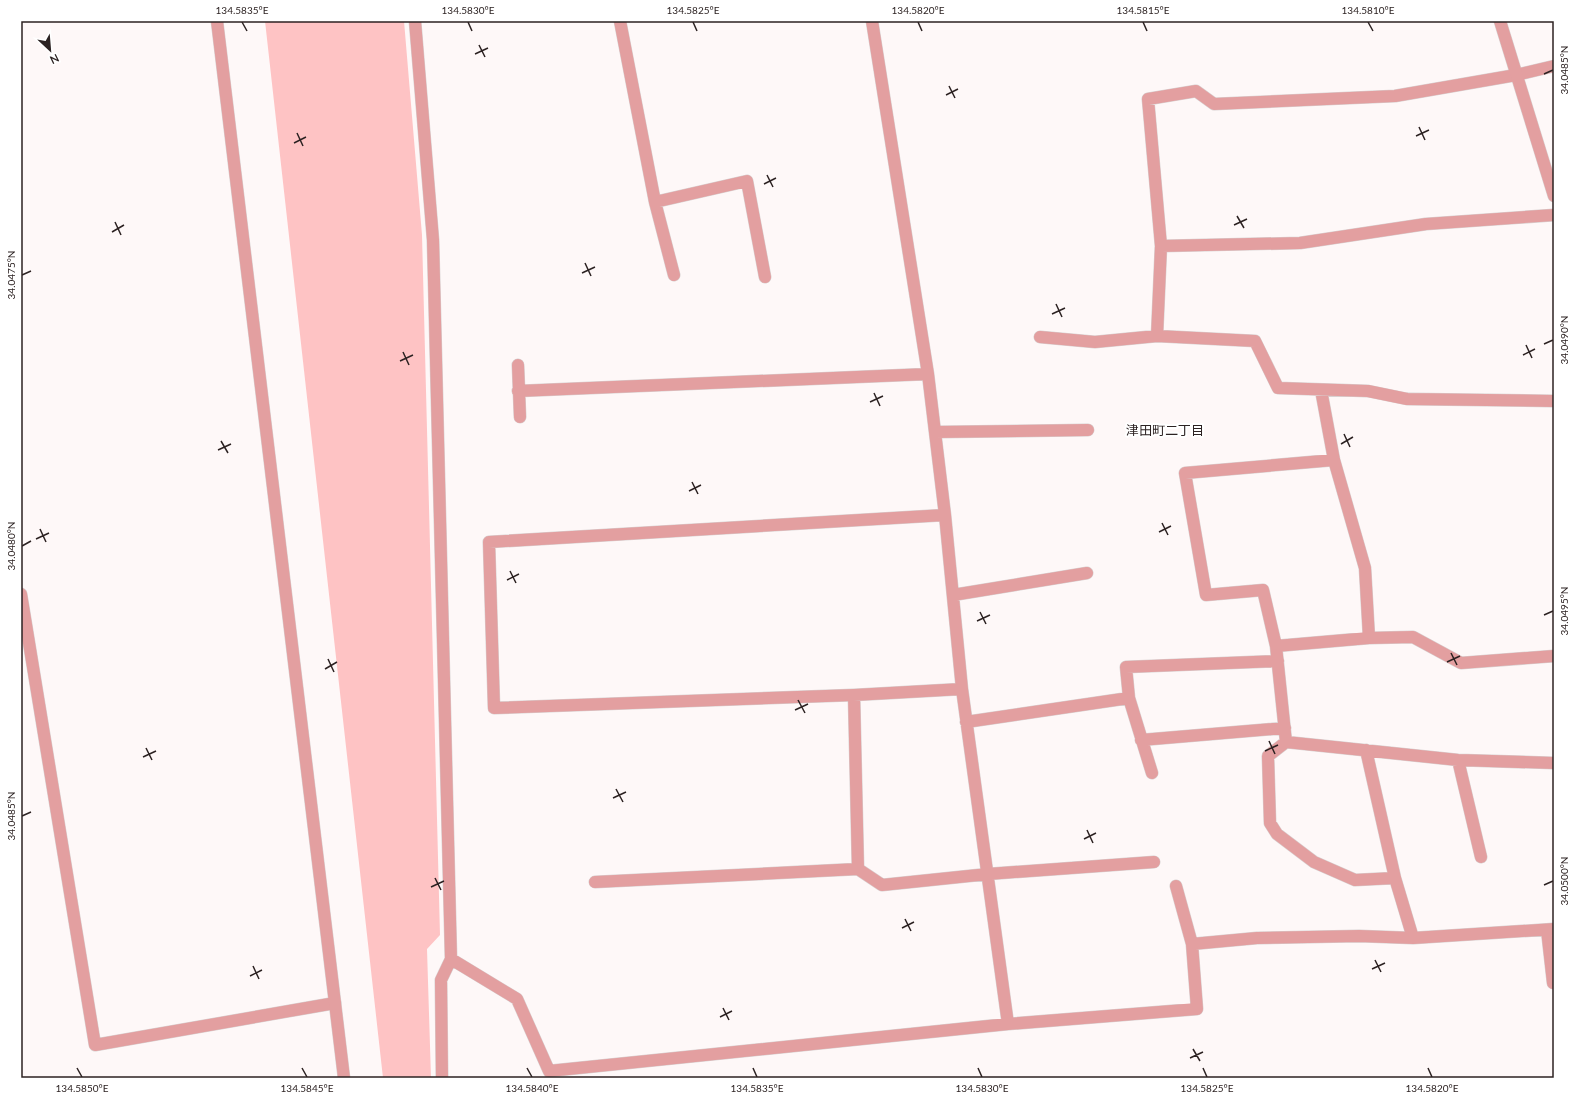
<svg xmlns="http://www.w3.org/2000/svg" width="1575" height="1099" font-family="Lato,'Noto Sans JP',sans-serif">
<rect width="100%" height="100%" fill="#fef8f8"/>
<path fill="#fec3c4" d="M 265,21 L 404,21 L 422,235 L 440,935 L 427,949 L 431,1078 L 383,1078 Z"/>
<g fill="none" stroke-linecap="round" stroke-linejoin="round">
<g stroke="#d8d1d1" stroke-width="13">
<path id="minor" d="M 415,21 L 433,240 L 451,959 L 441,980 L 442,1078
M 620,21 L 655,202 L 747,181 L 765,277
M 872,21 L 928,374 L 945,515 L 962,689 L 1008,1024
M 655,202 L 674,275
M 1161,246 L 1148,99 L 1196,91 L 1214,104 L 1395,96 L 1516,75 L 1554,66
M 1157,336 L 1161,246 L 1300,243 L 1426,224 L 1554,215
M 1040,337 L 1095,342 L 1157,336 L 1255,341 L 1278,388 L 1368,391 L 1407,399 L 1554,401
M 518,365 L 520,417
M 1321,390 L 1334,460 L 1365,568 L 1369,638
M 518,391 L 928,374
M 935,432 L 1088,430
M 1334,460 L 1185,473 L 1206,595 L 1263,590 L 1276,646 L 1369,638 L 1413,637 L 1461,663 L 1554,656
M 945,515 L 489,542 L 494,708 L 854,695 L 962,689
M 21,594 L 95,1045 L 335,1003
M 953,595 L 1087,573
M 1276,646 L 1286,742 L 1458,760 L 1554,763
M 854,695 L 858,869
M 966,722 L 1129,698
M 1141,740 L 1285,728
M 1286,742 L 1268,756 L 1270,823 L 1277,834 L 1314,862 L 1355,880 L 1395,878
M 1366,750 L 1395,878 L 1413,938
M 1458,760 L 1481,857
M 1152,773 L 1129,698 L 1126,667 L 1278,661
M 595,882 L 858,869 L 882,885 L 988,874 L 1154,862
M 1176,886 L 1192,944
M 1547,930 L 1553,983
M 451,959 L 517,999 L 549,1071 L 1008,1024 L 1197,1009 L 1192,944 L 1257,938 L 1359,936 L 1413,938 L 1554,929"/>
</g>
<g stroke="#d8d1d1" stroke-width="13">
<path id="tertiary" d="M 217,21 L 344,1078
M 1500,21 L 1554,196"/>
</g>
<use href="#minor" stroke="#e39fa0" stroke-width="12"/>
<use href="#tertiary" stroke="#e39fa0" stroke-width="12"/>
</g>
<path fill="none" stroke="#2c2222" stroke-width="1.5" d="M 242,22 L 247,31M 468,22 L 472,31M 693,22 L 697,31M 918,22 L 922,31M 1143,22 L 1147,31M 1368,22 L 1373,31M 479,45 L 485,57M 475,54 L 488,48M 1544,74 L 1553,70M 949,86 L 955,98M 946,95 L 958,89M 1419,127 L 1425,140M 297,133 L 303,146M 1416,136 L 1429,130M 294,143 L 306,137M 767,175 L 773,187M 764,184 L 776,178M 1237,216 L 1244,228M 115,222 L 121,235M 1234,225 L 1247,219M 112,232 L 124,225M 585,263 L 591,276M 582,273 L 595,267M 22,275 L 31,271M 1056,304 L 1062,317M 1052,314 L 1065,308M 1544,344 L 1553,340M 1526,345 L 1532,358M 403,352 L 409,365M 1523,355 L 1535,349M 400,361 L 413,355M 874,393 L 880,406M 870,402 L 883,396M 1344,434 L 1350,447M 221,441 L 228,453M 1341,444 L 1353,437M 218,450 L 231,444M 692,482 L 698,494M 689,491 L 701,485M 1162,523 L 1168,535M 40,529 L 46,542M 1159,532 L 1171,526M 36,539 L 49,533M 22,546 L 31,541M 510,571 L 516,583M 507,580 L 519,574M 980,612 L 986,624M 1544,615 L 1553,611M 977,621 L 990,615M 1451,653 L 1457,665M 328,659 L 334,672M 1447,662 L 1460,656M 325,669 L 337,662M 798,700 L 805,713M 795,710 L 808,704M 1269,741 L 1275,754M 146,748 L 152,760M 1265,751 L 1278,745M 143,757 L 156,751M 616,789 L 623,802M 613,798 L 626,792M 22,816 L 31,812M 1087,830 L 1093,843M 1084,839 L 1096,833M 435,878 L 441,890M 1544,885 L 1553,881M 431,887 L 444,881M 905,919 L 911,931M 902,928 L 914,922M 1375,960 L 1381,972M 253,966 L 259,979M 1372,969 L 1385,963M 250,976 L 262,970M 723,1008 L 729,1020M 720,1017 L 732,1011M 1193,1049 L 1200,1061M 1190,1058 L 1203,1052M 77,1068 L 82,1077M 302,1068 L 307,1077M 527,1068 L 532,1077M 753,1068 L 757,1077M 978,1068 L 982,1077M 1203,1068 L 1207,1077M 1428,1068 L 1432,1077"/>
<g text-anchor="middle" stroke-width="4" stroke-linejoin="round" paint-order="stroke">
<g font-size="13" fill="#2c2222" stroke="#fff">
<text x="1165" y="435">津田町二丁目</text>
</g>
</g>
<rect width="1575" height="1099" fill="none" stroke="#ffffff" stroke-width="44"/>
<g transform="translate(50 50) rotate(154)" stroke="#ffffff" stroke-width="3" paint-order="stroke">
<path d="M0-3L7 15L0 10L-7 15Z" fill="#2c2222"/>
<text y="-6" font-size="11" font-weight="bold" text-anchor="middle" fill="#2c2222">N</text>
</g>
<rect x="22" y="22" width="1531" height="1055" fill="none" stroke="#2c2222" stroke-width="1.5"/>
<g font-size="10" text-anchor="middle" fill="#2c2222">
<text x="242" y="14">134.5835°E</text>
<text x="468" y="14">134.5830°E</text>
<text x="693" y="14">134.5825°E</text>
<text x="918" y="14">134.5820°E</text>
<text x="1143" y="14">134.5815°E</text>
<text x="1368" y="14">134.5810°E</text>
<text transform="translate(1564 70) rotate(-90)" y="4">34.0485°N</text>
<text transform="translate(11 275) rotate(-90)" y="4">34.0475°N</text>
<text transform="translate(1564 340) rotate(-90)" y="4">34.0490°N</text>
<text transform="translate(11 546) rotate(-90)" y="4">34.0480°N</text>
<text transform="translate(1564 611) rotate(-90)" y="4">34.0495°N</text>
<text transform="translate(11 816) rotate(-90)" y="4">34.0485°N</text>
<text transform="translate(1564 881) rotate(-90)" y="4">34.0500°N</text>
<text x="82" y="1092">134.5850°E</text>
<text x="307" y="1092">134.5845°E</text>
<text x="532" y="1092">134.5840°E</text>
<text x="757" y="1092">134.5835°E</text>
<text x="982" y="1092">134.5830°E</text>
<text x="1207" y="1092">134.5825°E</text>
<text x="1432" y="1092">134.5820°E</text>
</g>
</svg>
